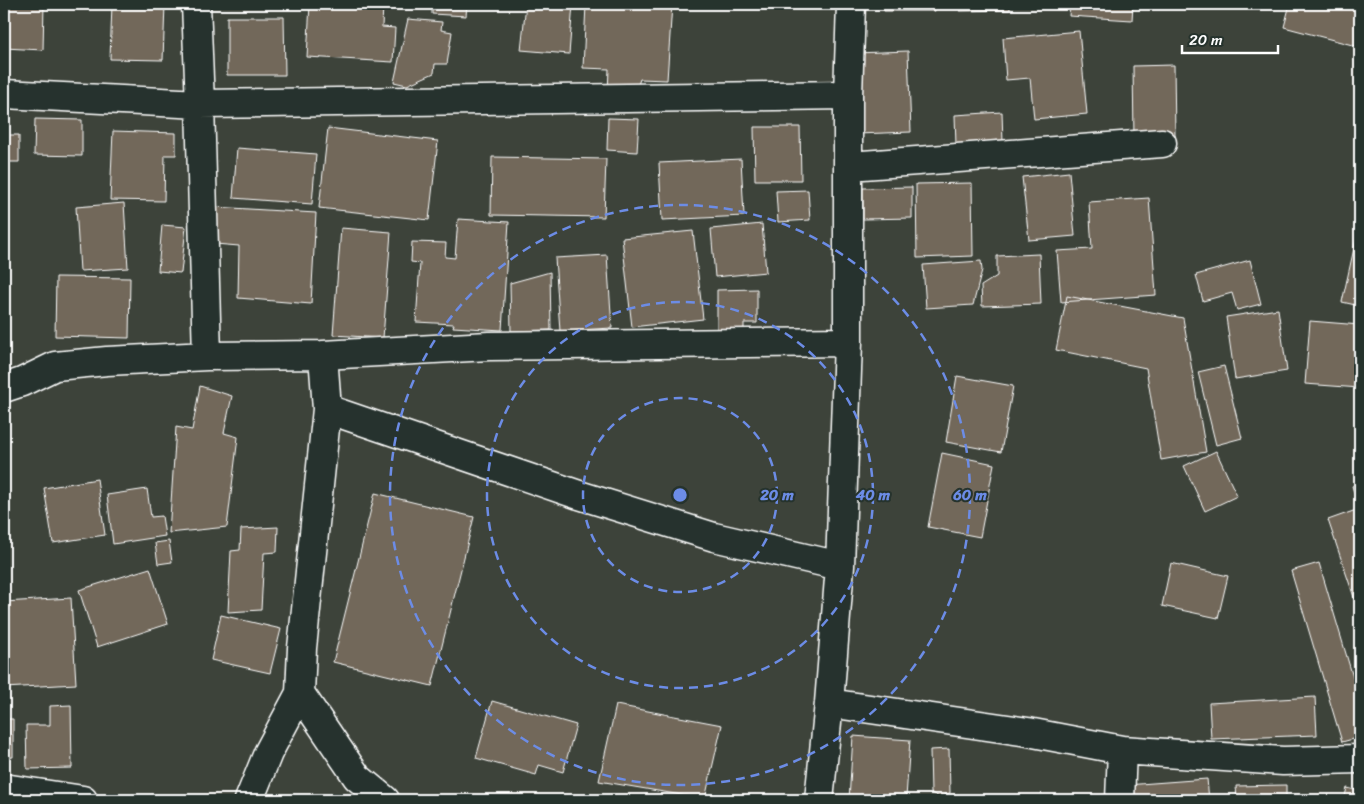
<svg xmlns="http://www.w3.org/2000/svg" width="1364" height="804" font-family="Sriracha,sans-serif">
<rect width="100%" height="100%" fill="#3d433a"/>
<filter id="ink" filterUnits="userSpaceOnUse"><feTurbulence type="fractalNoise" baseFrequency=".02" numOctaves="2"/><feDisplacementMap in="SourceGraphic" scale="10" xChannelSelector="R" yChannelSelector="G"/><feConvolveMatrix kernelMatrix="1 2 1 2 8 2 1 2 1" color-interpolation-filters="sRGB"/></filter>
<g filter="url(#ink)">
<path fill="#72685a" stroke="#fff" d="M 4,4 L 44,4 L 43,50 L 4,48 Z
M 112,4 L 165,4 L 163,60 L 110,59 Z
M 310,4 L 383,4 L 382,27 L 395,28 L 393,62 L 307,57 Z
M 432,4 L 467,4 L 466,16 L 432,14 Z
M 526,4 L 573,4 L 569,54 L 521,50 Z
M 586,4 L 672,4 L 667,80 L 640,79 L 635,93 L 608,92 L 609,69 L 583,68 Z
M 884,4 L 935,4 L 935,11 L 884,11 Z
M 960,4 L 1010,4 L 1010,10 L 960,11 Z
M 1070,4 L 1133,4 L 1132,20 L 1069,16 Z
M 1290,4 L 1360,4 L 1360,47 L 1284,27 Z
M 227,17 L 284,17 L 285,75 L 227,75 Z
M 408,19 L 442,22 L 441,30 L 452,32 L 447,64 L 435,64 L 434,73 L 407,85 L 394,82 Z
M 1079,31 L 1087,114 L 1034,119 L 1030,78 L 1006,80 L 1003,38 Z
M 908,51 L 911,132 L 857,134 L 855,53 Z
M 1174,65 L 1175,137 L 1134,138 L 1133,66 Z
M 1002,112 L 1003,143 L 956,145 L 955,115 Z
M 608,118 L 639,119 L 637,152 L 607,150 Z
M 35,119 L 82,120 L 82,156 L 34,155 Z
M 754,127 L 800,127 L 801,180 L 755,180 Z
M 328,128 L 438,141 L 429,220 L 319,208 Z
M 113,131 L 176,133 L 176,155 L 165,155 L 164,201 L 110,200 Z
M 4,135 L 19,135 L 19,162 L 4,162 Z
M 237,148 L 316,154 L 312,204 L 233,198 Z
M 492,157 L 606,159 L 604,217 L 491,215 Z
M 741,159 L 744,216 L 662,220 L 659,163 Z
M 1069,172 L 1075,236 L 1029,240 L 1022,177 Z
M 972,183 L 973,256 L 917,258 L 916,184 Z
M 912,187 L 912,218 L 863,219 L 863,188 Z
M 808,190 L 810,220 L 778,222 L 776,191 Z
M 1149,198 L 1156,295 L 1061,302 L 1057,251 L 1092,249 L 1089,202 Z
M 124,203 L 128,268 L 80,271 L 76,207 Z
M 215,207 L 316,213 L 311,304 L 238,298 L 239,246 L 215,244 Z
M 458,219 L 509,222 L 502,330 L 453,327 L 454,324 L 416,322 L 420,263 L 411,262 L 412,242 L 446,243 L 445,257 L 455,258 Z
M 762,224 L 766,272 L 715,277 L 711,229 Z
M 162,225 L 186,227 L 181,273 L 158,271 Z
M 1359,226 L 1360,226 L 1360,306 L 1342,302 Z
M 341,228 L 391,232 L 383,338 L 333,335 Z
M 693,231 L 703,319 L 632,327 L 622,238 Z
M 1039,254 L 1041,304 L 982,306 L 981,286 L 997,276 L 997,256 Z
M 607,255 L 612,328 L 560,331 L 555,258 Z
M 1250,260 L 1261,304 L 1237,310 L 1232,293 L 1203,301 L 1196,275 Z
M 981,261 L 982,270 L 973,305 L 926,308 L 923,265 Z
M 550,272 L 551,330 L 511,331 L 510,283 Z
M 56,277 L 130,278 L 129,338 L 55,336 Z
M 757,289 L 757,323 L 744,323 L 744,331 L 717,331 L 717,290 Z
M 1067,296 L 1183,318 L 1206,452 L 1161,460 L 1146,368 L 1056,350 Z
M 1278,309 L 1287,371 L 1235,379 L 1226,317 Z
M 1310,321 L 1360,325 L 1360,388 L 1305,384 Z
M 1224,366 L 1242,438 L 1216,445 L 1198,372 Z
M 957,376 L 1013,386 L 1001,452 L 946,442 Z
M 200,386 L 232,396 L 224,433 L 238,437 L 227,527 L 169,533 L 176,427 L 192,430 Z
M 1216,451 L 1237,496 L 1205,511 L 1184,466 Z
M 942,453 L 994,464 L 980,537 L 928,527 Z
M 97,479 L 105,535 L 53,543 L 44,488 Z
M 1360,483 L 1360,615 L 1328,520 L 1359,509 L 1352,486 Z
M 147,489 L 151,517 L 162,516 L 165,536 L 113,544 L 107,495 Z
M 375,493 L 474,517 L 432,686 L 333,662 Z
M 278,527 L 277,552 L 264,553 L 261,610 L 228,612 L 231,551 L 240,550 L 241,529 Z
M 169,541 L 172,562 L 158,564 L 155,543 Z
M 1171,563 L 1228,576 L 1218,618 L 1162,606 Z
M 1319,563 L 1360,701 L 1360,737 L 1342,742 L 1291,571 Z
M 150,568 L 168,624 L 97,647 L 79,590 Z
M 71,598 L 76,684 L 4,688 L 4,602 Z
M 221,615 L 281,629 L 270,673 L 211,660 Z
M 1315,697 L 1317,735 L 1211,739 L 1209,703 Z
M 492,701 L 576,725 L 563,772 L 539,765 L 536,775 L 476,758 Z
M 71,705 L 72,768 L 27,769 L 26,725 L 50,725 L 50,706 Z
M 616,705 L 722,725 L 705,799 L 599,781 Z
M 4,719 L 13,719 L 13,757 L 4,758 Z
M 853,736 L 910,740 L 906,798 L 903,800 L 849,800 Z
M 949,749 L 950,793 L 940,797 L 931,793 L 930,750 Z
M 1207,779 L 1209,800 L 1127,800 L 1126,785 Z
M 1286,785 L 1286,800 L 1237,800 L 1236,786 Z
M 1347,788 L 1360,791 L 1360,800 L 1344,800 Z"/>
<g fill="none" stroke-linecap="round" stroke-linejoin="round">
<g stroke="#fff" stroke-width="31">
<path id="minor" d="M 196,4 L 200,104 L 207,356
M 4,94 L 200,104 L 848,95
M 849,166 L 1162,143
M 4,388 L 22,382 L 55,366 L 107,361 L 207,356 L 323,355 L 489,346 L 848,342
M 327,409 L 579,495 L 714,537 L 840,566
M 300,693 L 357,777 L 385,800
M 829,703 L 1028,732 L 1122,750 L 1283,761 L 1360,759
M 4,788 L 83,800
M 249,800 L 268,753 L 300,693 L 302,648 L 327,409 L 323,355
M 819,800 L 829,703 L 840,566 L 848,342 L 848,95 L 851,4
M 1120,800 L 1122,750"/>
</g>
<use href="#minor" stroke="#26332d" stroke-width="28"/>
</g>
</g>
<g fill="none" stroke="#6c8ce6" stroke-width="2.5" stroke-dasharray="9 6">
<circle cx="680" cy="495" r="97"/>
<circle cx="680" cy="495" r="193"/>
<circle cx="680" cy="495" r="290"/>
</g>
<circle cx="680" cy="495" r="8" fill="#6c8ce6" stroke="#26332d" stroke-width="2.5"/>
<g font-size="15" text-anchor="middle" font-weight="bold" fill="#6c8ce6" stroke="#26332d" stroke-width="4" stroke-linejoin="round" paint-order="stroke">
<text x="777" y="500">20 m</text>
<text x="873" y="500">40 m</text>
<text x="970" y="500">60 m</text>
</g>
<rect width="1364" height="804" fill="none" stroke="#26332d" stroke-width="20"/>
<rect x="10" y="10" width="1344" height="784" fill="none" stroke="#fff" stroke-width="2" filter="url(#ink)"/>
<path d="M1182 45v8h96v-8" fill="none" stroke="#ffffff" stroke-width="2.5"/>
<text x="1189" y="45" font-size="15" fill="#ffffff" stroke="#26332d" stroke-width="4" paint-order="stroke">20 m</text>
</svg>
